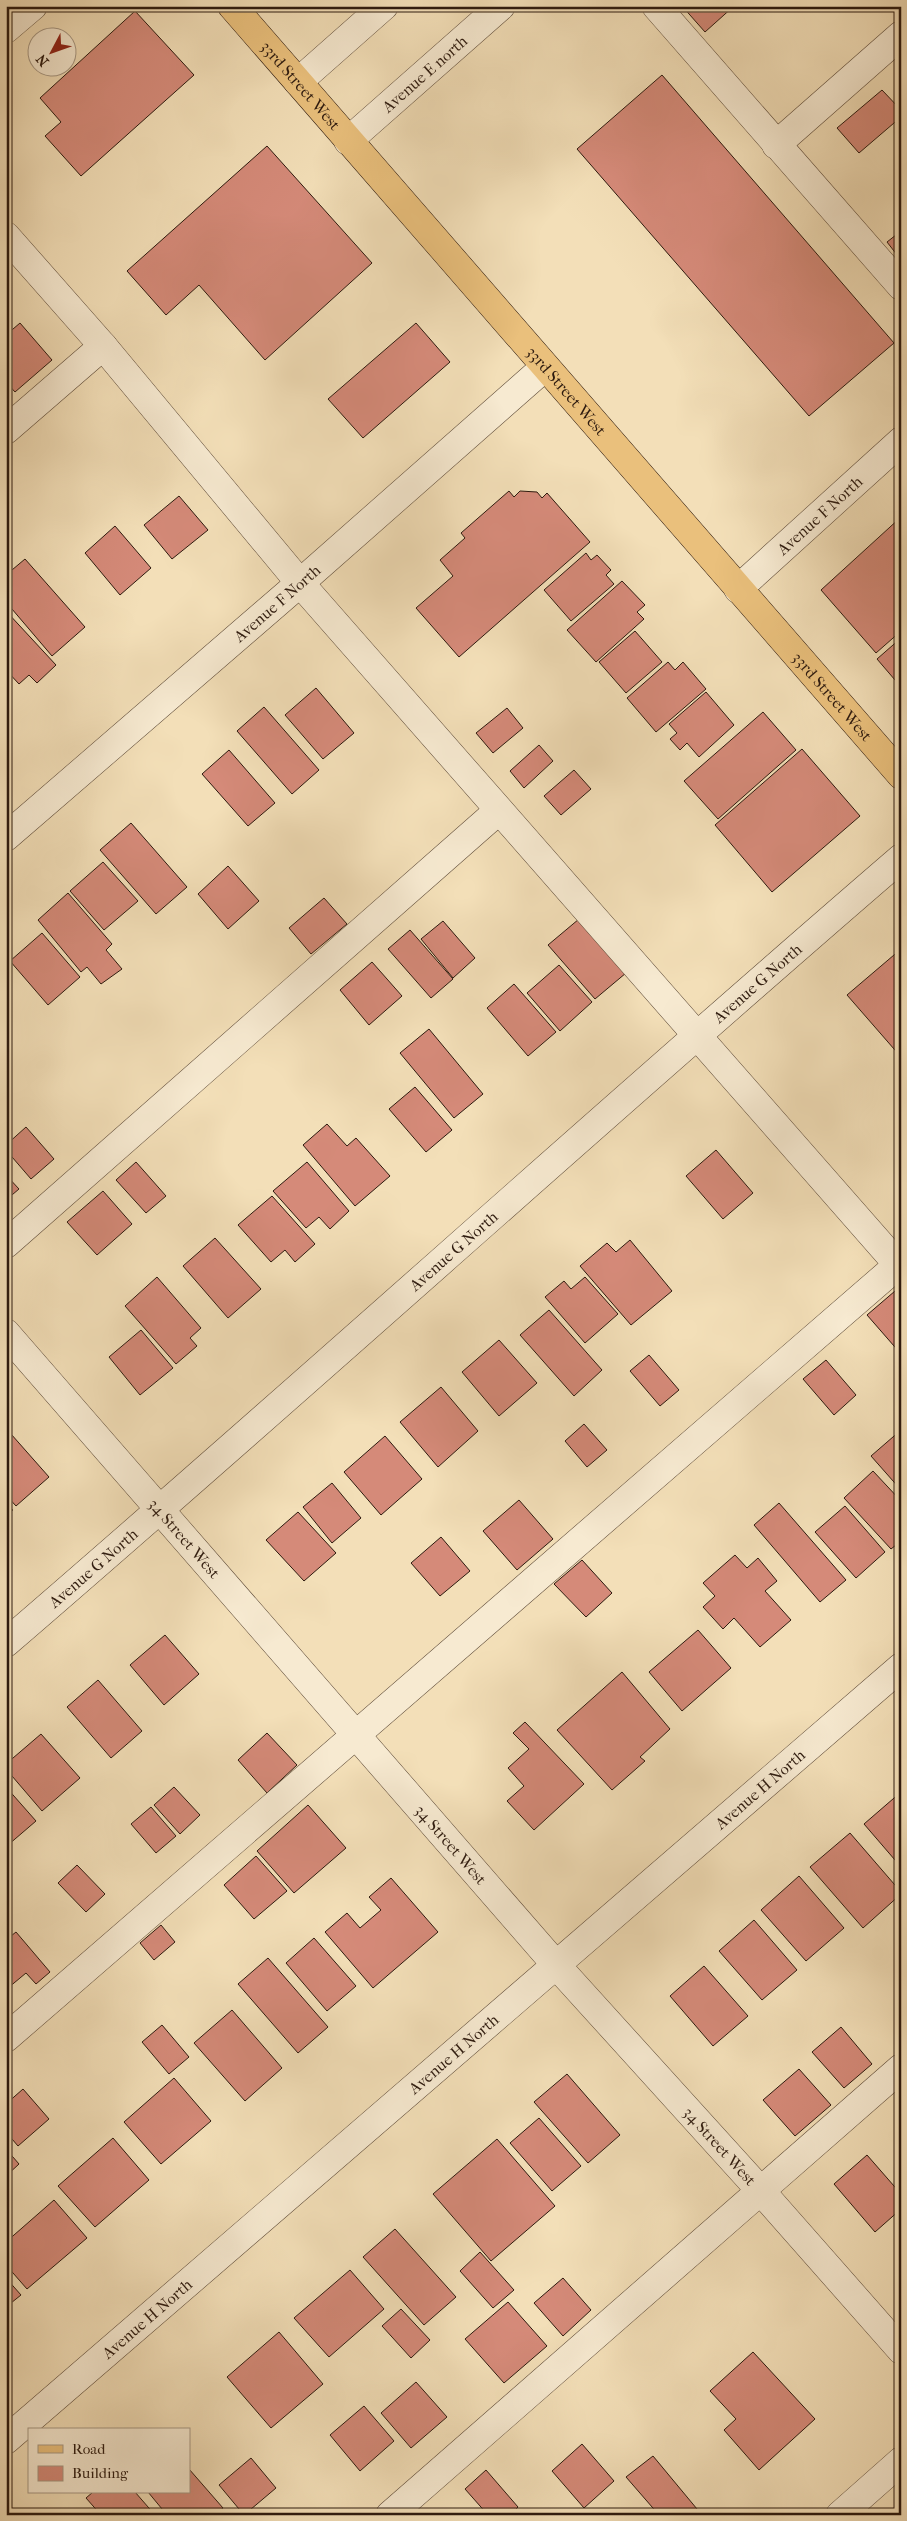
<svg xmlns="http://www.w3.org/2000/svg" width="907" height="2521" font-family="'IM FELL French Canon',serif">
<rect width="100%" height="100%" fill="#f3dfb8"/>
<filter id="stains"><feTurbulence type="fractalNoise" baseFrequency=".004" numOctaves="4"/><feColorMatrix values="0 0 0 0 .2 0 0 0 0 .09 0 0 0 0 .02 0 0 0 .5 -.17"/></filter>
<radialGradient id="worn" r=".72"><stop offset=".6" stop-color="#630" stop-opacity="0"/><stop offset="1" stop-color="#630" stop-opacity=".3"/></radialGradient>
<path fill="#d58a79" stroke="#2d1a0f" d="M 682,6 L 734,6 L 705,32 Z
M 135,11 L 194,75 L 81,176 L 45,136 L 61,122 L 40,98 Z
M 662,75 L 894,343 L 809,416 L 577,149 Z
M 882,90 L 901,110 L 901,117 L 859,153 L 837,128 Z
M 267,146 L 372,263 L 265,360 L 199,285 L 166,315 L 127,271 Z
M 901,231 L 901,260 L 887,242 Z
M 20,323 L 52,360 L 15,392 L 6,382 L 6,335 Z
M 416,323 L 450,362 L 363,438 L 328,399 Z
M 509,491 L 514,497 L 520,491 L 537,492 L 542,498 L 547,493 L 590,542 L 459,657 L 416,608 L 453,576 L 440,560 L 465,538 L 461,533 Z
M 179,496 L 208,530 L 172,559 L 144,525 Z
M 901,517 L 901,631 L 876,653 L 821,590 Z
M 115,526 L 151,568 L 120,595 L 85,553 Z
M 586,553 L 591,560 L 597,555 L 611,570 L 606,575 L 614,584 L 571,621 L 544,590 Z
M 25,559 L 85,627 L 52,656 L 6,602 L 6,575 Z
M 622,581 L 645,605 L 637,612 L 644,619 L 596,662 L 567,630 Z
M 6,611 L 56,665 L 37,683 L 29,675 L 19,684 L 6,670 Z
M 635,631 L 662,662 L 626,693 L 599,662 Z
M 901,638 L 901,687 L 877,659 Z
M 668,662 L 675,670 L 683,662 L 706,689 L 656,732 L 627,698 Z
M 316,688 L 354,733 L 323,759 L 285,715 Z
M 706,692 L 734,725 L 699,757 L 687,743 L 680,750 L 670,739 L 677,733 L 669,724 Z
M 264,707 L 319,770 L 292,794 L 237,731 Z
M 507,708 L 523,728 L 493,753 L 476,733 Z
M 763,712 L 796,750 L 718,819 L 684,781 Z
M 539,745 L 553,761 L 524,788 L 510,771 Z
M 802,749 L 860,816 L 772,892 L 715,825 Z
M 229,750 L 275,803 L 248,826 L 202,774 Z
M 574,770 L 591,789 L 561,815 L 544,796 Z
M 131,823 L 187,887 L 156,914 L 100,850 Z
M 103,862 L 138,901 L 104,930 L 70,891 Z
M 228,866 L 259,901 L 228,929 L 198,894 Z
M 68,893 L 112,944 L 106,950 L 122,969 L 101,984 L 87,967 L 81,972 L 38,920 Z
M 324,898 L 347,924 L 311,954 L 289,928 Z
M 579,919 L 626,973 L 595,999 L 548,945 Z
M 443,921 L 475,958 L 453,978 L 421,939 Z
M 410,930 L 453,979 L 431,998 L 388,949 Z
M 42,933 L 80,977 L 48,1005 L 10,961 Z
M 901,949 L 901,1057 L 847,995 Z
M 372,962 L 402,996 L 369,1025 L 340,990 Z
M 559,965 L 592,1002 L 560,1031 L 527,993 Z
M 514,984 L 556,1032 L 528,1056 L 487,1008 Z
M 429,1029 L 483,1094 L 454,1118 L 400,1053 Z
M 6,1034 L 11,1039 L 6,1044 Z
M 415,1087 L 452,1130 L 426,1152 L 389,1109 Z
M 327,1124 L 347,1146 L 356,1138 L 390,1176 L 355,1206 L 303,1145 Z
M 26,1127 L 54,1159 L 31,1179 L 6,1150 L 6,1145 Z
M 716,1150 L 753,1193 L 723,1219 L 686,1176 Z
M 136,1162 L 166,1196 L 146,1213 L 116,1180 Z
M 307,1162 L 349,1211 L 330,1229 L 319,1217 L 306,1228 L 273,1191 Z
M 6,1175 L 19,1189 L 6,1200 Z
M 103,1191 L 132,1224 L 97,1255 L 67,1222 Z
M 272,1196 L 315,1244 L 295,1262 L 285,1250 L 271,1262 L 238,1225 Z
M 215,1238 L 261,1289 L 228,1318 L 183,1266 Z
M 630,1240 L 672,1291 L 631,1325 L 580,1266 L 607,1243 L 616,1252 Z
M 157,1277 L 201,1328 L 190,1338 L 197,1346 L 176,1364 L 125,1306 Z
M 585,1277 L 618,1314 L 585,1343 L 545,1297 L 564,1281 L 571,1289 Z
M 895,1291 L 901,1297 L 901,1354 L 867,1315 Z
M 549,1310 L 602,1370 L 574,1396 L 520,1335 Z
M 141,1330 L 173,1368 L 140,1395 L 109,1357 Z
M 499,1340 L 537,1383 L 499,1416 L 462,1372 Z
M 649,1355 L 679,1390 L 660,1406 L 630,1371 Z
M 826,1360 L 856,1395 L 834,1415 L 803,1379 Z
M 441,1387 L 478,1431 L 438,1467 L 400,1422 Z
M 584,1424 L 607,1450 L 587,1467 L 565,1441 Z
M 901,1430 L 901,1490 L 871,1456 Z
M 11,1434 L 49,1477 L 16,1506 L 6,1495 L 6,1438 Z
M 385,1436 L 422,1479 L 381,1515 L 344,1472 Z
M 873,1471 L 901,1501 L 901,1541 L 891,1549 L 844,1498 Z
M 332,1483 L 361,1518 L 332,1543 L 303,1507 Z
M 519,1500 L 553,1539 L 517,1570 L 483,1531 Z
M 6,1503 L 13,1510 L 6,1517 Z
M 779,1503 L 846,1580 L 820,1602 L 754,1525 Z
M 845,1506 L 885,1552 L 856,1578 L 815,1532 Z
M 298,1512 L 336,1553 L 304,1581 L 266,1540 Z
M 441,1537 L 470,1571 L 440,1596 L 411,1563 Z
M 735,1555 L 747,1568 L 758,1558 L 777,1581 L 765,1591 L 791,1620 L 760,1647 L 734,1618 L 723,1629 L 703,1607 L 715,1596 L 703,1583 Z
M 582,1560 L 612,1593 L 586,1617 L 554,1584 Z
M 698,1630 L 731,1668 L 682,1711 L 649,1672 Z
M 165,1635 L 199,1674 L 164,1705 L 130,1665 Z
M 622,1672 L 670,1729 L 640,1757 L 645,1761 L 612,1790 L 557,1730 Z
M 98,1680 L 142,1731 L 111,1758 L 67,1707 Z
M 525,1722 L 584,1784 L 534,1830 L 507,1801 L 524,1786 L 508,1768 L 529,1749 L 513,1733 Z
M 267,1733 L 297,1765 L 267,1793 L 238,1760 Z
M 41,1734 L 80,1778 L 42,1811 L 6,1769 L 6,1764 Z
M 6,1787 L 36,1821 L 8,1845 L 6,1843 Z
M 174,1787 L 200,1815 L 180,1834 L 154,1805 Z
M 901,1792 L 901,1867 L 864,1824 Z
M 308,1805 L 346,1848 L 294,1893 L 257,1851 Z
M 151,1807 L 176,1836 L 156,1853 L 131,1824 Z
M 850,1833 L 901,1892 L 901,1894 L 863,1928 L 810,1867 Z
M 256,1856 L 287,1891 L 254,1919 L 224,1885 Z
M 77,1865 L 105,1894 L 86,1912 L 58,1883 Z
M 799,1876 L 844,1928 L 806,1961 L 761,1910 Z
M 391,1878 L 438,1932 L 373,1988 L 325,1932 L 347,1913 L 360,1928 L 381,1910 L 369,1897 Z
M 754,1920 L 797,1970 L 762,2000 L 719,1951 Z
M 161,1925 L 175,1942 L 154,1960 L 140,1943 Z
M 16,1932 L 50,1972 L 36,1984 L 26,1973 L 8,1988 L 6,1940 Z
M 314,1938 L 356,1986 L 327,2011 L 286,1963 Z
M 268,1958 L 328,2027 L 298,2053 L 238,1984 Z
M 704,1966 L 748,2016 L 713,2046 L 670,1996 Z
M 232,2010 L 282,2068 L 245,2101 L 194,2043 Z
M 162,2025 L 189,2057 L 169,2074 L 142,2042 Z
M 841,2027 L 872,2064 L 844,2088 L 812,2052 Z
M 799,2069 L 831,2105 L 795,2136 L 763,2100 Z
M 567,2074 L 620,2135 L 588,2163 L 534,2102 Z
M 174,2078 L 211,2121 L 161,2164 L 124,2122 Z
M 23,2089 L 49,2119 L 18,2146 L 6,2132 L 6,2104 Z
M 539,2118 L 581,2166 L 552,2191 L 510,2143 Z
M 113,2138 L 149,2180 L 95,2227 L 58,2186 Z
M 497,2139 L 555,2206 L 491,2261 L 433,2194 Z
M 6,2149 L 19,2164 L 6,2176 Z
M 867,2155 L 901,2194 L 901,2209 L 875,2232 L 834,2184 Z
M 54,2200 L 87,2238 L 27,2289 L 6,2265 L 6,2242 Z
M 395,2229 L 456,2297 L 424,2325 L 363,2257 Z
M 480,2252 L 514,2290 L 493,2308 L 460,2271 Z
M 350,2270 L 384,2309 L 329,2357 L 294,2318 Z
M 6,2278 L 21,2295 L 6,2307 Z
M 563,2278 L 591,2310 L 563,2336 L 534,2303 Z
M 508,2302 L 547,2346 L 504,2383 L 465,2339 Z
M 401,2309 L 430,2340 L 411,2358 L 382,2326 Z
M 279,2332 L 323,2384 L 271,2428 L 227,2377 Z
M 753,2352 L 815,2419 L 759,2470 L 724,2430 L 736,2419 L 710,2391 Z
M 416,2382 L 447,2417 L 411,2448 L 381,2413 Z
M 364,2406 L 394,2441 L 360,2471 L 330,2435 Z
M 582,2444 L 614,2481 L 584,2508 L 552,2471 Z
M 653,2456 L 702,2515 L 659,2515 L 626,2477 Z
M 251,2458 L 276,2488 L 244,2515 L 219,2485 Z
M 189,2469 L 223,2508 L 215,2515 L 167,2515 L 148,2492 L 189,2492 Z
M 486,2470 L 518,2507 L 510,2515 L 488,2515 L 465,2489 Z
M 93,2492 L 135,2492 L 155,2515 L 101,2515 L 86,2498 Z"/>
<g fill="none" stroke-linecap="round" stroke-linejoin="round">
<g stroke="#5e4b39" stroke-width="29">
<g id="minor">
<path d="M 656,6 L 901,286"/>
<path d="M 6,29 L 33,6"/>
<path d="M 298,82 L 384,6"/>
<path id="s1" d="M 348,141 L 501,6"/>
<path d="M 776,145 L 901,35"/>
<path d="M 6,236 L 103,346 L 300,583 L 901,1268"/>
<path d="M 6,430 L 103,346"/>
<path id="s2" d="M 738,589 L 901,441"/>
<path id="s3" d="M 6,837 L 300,583 L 545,367"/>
<path d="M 6,1244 L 498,811"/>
<path id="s4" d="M 6,1333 L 557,1966 L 760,2190 L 901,2350"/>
<path id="s5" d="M 6,1643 C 307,1384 600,1117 901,858"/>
<path d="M 6,2038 L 898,1265"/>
<path id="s6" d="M 6,2440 L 901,1667"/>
<path d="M 390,2515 L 901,2068"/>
<path d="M 840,2515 L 901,2461"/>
</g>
</g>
<g stroke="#2d1a0f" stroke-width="29">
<g id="major">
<path id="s7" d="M 232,6 L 901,775"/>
</g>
</g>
<use href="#minor" stroke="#f7ead1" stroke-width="28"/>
<use href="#major" stroke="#eac07c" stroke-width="28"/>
</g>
<g text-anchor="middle" stroke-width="4" stroke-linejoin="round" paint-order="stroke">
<g font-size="16" fill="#2d1a0f" stroke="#f7ead1">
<text dy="6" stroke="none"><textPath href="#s1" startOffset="102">Avenue E north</textPath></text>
<text dy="6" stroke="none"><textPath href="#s7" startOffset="105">33rd Street West</textPath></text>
<text dy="6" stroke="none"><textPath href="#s7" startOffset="510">33rd Street West</textPath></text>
<text dy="6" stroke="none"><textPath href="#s2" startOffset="110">Avenue F North</textPath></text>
<text dy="6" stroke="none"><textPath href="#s3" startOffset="358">Avenue F North</textPath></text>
<text dy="6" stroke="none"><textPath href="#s7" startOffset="915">33rd Street West</textPath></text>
<text dy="6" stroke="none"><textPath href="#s5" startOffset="1000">Avenue G North</textPath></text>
<text dy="6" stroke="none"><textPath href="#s5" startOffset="595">Avenue G North</textPath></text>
<text dy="6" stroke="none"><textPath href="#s4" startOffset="272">34 Street West</textPath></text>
<text dy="6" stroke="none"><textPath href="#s5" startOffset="115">Avenue G North</textPath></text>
<text dy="6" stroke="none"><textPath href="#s6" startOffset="996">Avenue H North</textPath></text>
<text dy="6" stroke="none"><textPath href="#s4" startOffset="678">34 Street West</textPath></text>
<text dy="6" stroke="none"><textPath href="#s6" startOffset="591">Avenue H North</textPath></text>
<text dy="6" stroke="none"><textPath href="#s4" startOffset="1082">34 Street West</textPath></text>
<text dy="6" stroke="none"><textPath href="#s6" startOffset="186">Avenue H North</textPath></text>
</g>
</g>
<rect width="907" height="2521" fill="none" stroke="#f3dfb8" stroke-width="25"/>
<rect x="8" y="8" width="892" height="2506" fill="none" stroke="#2d1a0f" stroke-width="2.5"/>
<rect x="12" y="12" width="882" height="2496" fill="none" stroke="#2d1a0f"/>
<rect x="28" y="2428" width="162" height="65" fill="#f7ead1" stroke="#a69783"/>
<rect x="38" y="2445" width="25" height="8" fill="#eac07c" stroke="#a69783"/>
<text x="72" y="2454" font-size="15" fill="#2d1a0f">Road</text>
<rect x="38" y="2466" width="25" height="15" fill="#d58a79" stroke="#a69783"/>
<text x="72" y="2478" font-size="15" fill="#2d1a0f">Building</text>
<g transform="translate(52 52) rotate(229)"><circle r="24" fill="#f7ead1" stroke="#a69783"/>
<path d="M0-4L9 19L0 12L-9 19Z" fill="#8f2418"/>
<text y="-8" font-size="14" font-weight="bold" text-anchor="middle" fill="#2d1a0f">N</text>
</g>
<rect width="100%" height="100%" filter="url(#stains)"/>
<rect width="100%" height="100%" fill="url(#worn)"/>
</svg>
